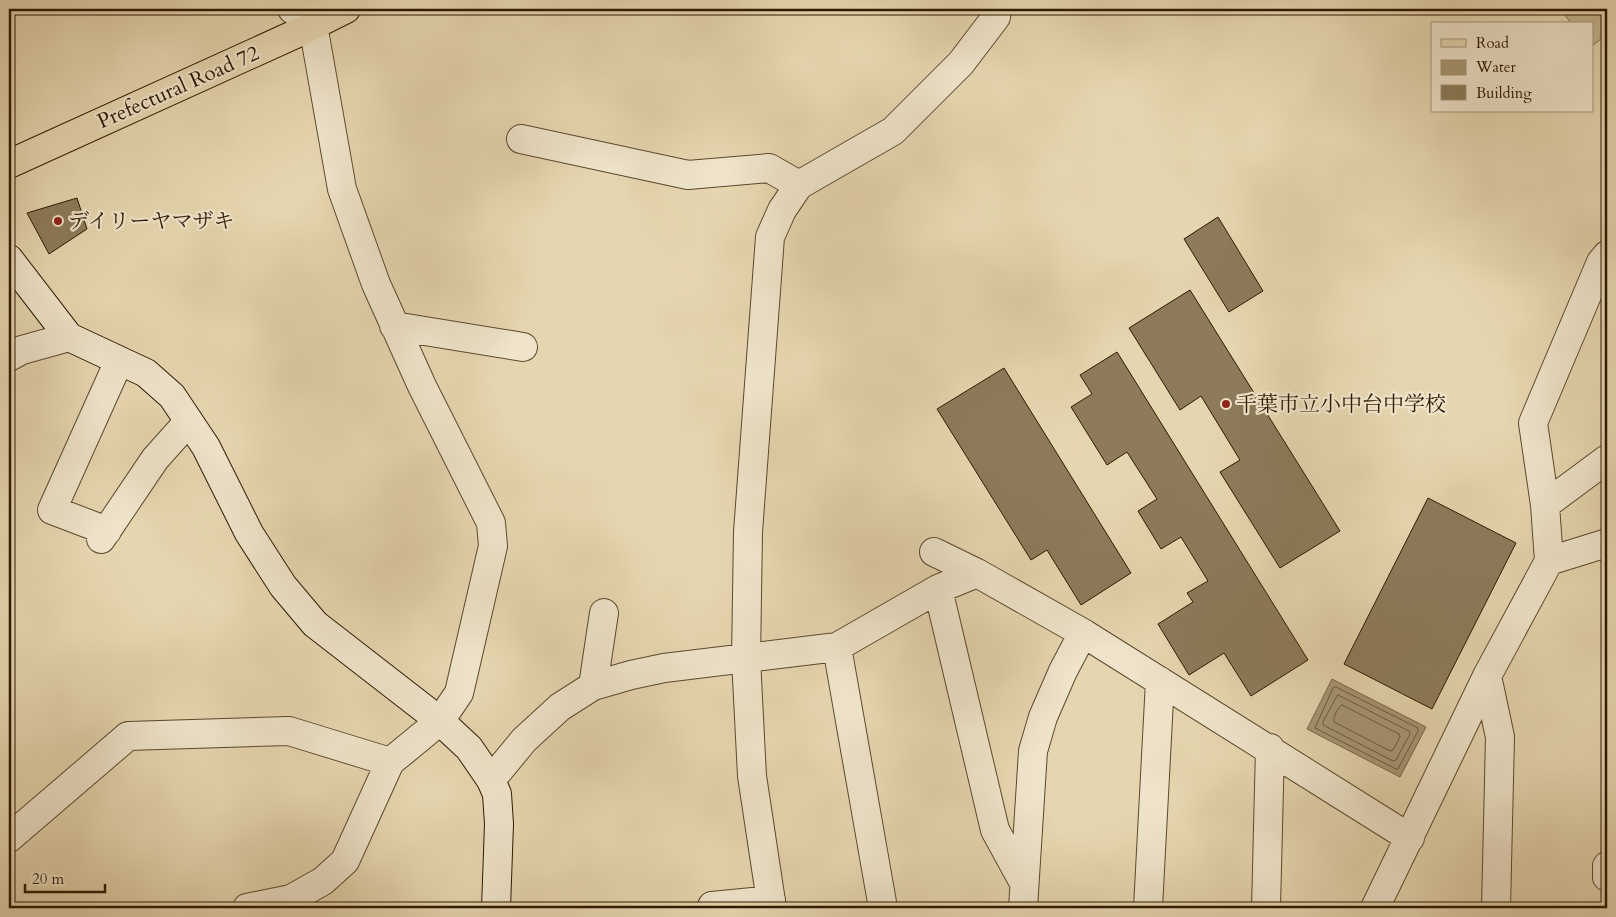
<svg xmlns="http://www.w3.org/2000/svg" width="1616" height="917" font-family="Cardo,'Noto Serif JP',serif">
<rect width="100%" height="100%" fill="#e6d6af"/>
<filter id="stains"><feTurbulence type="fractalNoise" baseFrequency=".004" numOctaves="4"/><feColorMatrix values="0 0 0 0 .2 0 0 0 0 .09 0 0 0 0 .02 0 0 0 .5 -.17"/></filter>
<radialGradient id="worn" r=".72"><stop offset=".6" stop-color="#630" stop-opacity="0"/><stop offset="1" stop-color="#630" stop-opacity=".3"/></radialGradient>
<path fill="#c7b691" stroke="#7a6848" d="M 1560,9 L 1607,9 L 1607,34 L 1592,46 L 1592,24 L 1572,24 Z"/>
<path fill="#a79674" stroke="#766446" d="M 1332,679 L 1426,727 L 1400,777 L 1307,729 Z"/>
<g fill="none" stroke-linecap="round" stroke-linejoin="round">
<path stroke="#6a583a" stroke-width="1" d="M 1336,687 L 1418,728 L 1418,731 L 1398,769 L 1396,769 L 1315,728 L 1333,688 Z
M 1338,695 L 1409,731 L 1410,734 L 1396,760 L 1393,761 L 1323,725 L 1323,722 Z
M 1342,705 L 1399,734 L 1400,737 L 1393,750 L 1390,751 L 1334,722 C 1333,717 1338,707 1342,705 Z"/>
</g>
<path fill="#8d7b5b" stroke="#2d1900" d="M 77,198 L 87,229 L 49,254 L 27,213 Z
M 1218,217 L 1263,291 L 1229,312 L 1184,239 Z
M 1190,290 L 1340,531 L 1280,568 L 1220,472 L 1240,460 L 1201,396 L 1180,410 L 1129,328 Z
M 1117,352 L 1308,660 L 1251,696 L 1224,653 L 1189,675 L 1158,624 L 1193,602 L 1187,593 L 1208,581 L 1181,537 L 1161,549 L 1138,511 L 1157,499 L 1127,452 L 1107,465 L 1071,407 L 1092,394 L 1080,375 Z
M 1004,368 L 1131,573 L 1081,605 L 1047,550 L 1031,560 L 937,409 Z
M 1428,498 L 1516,543 L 1432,709 L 1344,664 Z"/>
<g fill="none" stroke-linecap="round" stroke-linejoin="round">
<g stroke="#5b482c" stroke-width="30">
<path id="street" d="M 521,139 L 688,175 L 769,168 L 799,185 L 893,131 L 961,63 L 996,17 L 997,9
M 394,326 L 523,347
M 9,357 L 22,350 L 69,337
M 1545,505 L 1607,459
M 107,531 L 52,510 L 119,361
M 101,539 L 155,459 L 188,422
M 934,552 L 977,573 L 1083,633 L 1410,838
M 1549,561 L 1607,543
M 938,589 L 995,830 L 1024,883
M 837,647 L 883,908
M 1487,676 L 1500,737 L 1496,908
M 593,686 L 604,613
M 491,780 L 524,740 L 560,707 L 593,686 L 631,675 L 664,668 L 837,647 L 938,589 L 977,573
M 9,838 L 128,736 L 289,731 L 390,762
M 1607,866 L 1607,877
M 712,906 L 771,900
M 247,908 L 291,899 L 323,881 L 345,861 L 390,762 L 440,721 L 459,693 L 493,546 L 491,523 L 422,386 L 376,284 L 342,189 L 313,25 L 292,9
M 772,908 L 752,776 L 746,659 L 748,532 L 770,237 L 782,210 L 799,185
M 1023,908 L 1033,751 L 1043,717 L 1063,671 L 1083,633
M 1148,908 L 1160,681
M 1266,908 L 1270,748
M 1375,908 L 1487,676 L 1549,561 L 1545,505 L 1533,423 L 1601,262 L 1607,255"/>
</g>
<g stroke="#2d1900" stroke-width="30">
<path id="secondary" d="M 9,259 L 69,337 L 146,373 L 172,396 L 206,447 L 249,533 L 283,586 L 315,624 L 440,721 L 469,748 L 491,780 L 497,794 L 499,824 L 496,908"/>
</g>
<g stroke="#2d1900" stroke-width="30">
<path id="primary" d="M 9,164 L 302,31 L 346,9"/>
</g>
<use href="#street" stroke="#efe4cb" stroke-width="28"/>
<use href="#secondary" stroke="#efe4cb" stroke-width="28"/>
<use href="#primary" stroke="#e6d6af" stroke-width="28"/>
</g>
<g fill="#8f2418" stroke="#efe4cb" stroke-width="2">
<circle cx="58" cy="221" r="5"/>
<circle cx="1226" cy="404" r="5"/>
</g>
<g text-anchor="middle" stroke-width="4.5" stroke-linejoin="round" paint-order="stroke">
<g font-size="21" fill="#2d1900" stroke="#efe4cb">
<text transform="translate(178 87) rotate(-24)" y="7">Prefectural Road 72</text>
</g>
<g font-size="21" fill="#2d1900" stroke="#efe4cb" text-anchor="start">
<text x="68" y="228">デイリーヤマザキ</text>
<text x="1236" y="411">千葉市立小中台中学校</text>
</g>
</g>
<rect width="1616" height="917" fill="none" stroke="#e6d6af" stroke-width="30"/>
<rect x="10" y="10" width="1596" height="897" fill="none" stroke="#2d1900" stroke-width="2.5"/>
<rect x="15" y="15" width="1586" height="887" fill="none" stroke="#2d1900"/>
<rect x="1431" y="22" width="162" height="90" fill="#efe4cb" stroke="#a1937a"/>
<rect x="1441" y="39" width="25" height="8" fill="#e6d6af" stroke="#a1937a"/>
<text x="1476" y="48" font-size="15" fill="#2d1900">Road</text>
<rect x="1441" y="60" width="25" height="15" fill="#a79674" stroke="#a1937a"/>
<text x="1476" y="72" font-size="15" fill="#2d1900">Water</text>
<rect x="1441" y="85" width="25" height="15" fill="#8d7b5b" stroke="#a1937a"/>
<text x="1476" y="98" font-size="15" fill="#2d1900">Building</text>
<path d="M25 884v8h80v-8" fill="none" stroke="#2d1900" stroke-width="2.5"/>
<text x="32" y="884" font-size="15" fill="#2d1900" stroke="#efe4cb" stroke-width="4" paint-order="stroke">20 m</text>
<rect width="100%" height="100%" filter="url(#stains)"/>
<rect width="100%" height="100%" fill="url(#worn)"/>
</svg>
